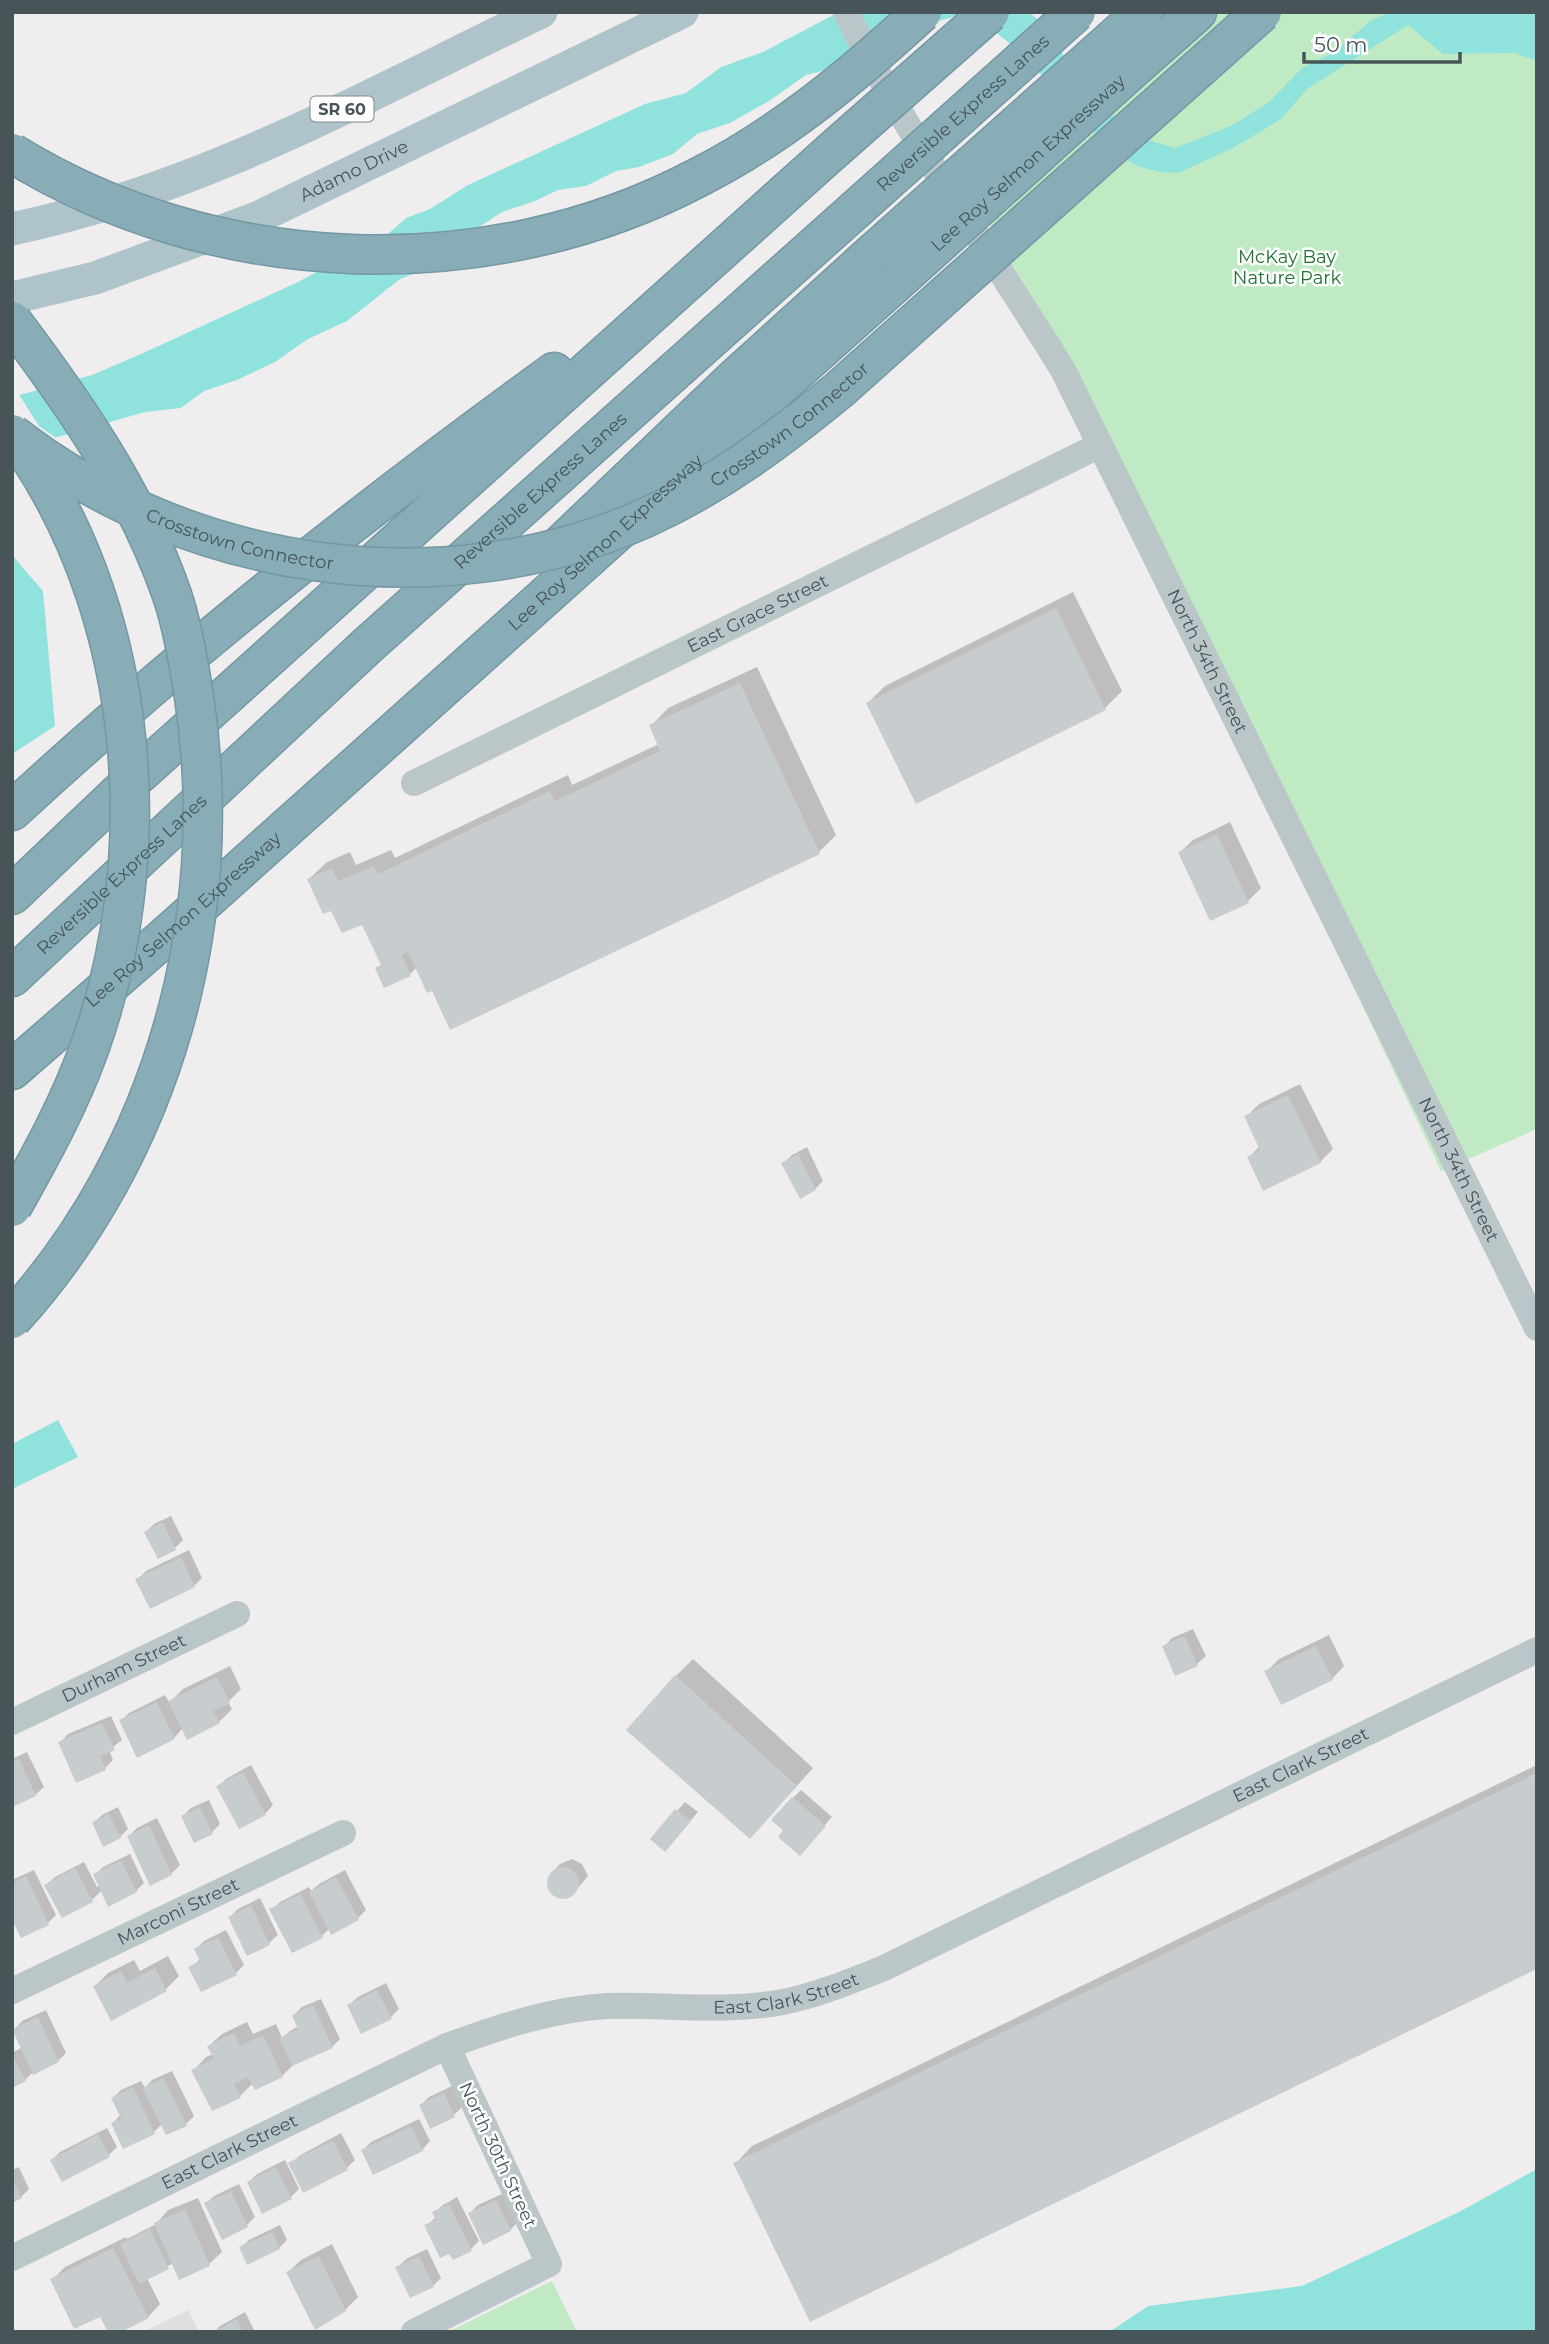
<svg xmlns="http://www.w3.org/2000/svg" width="1549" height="2344" font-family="Montserrat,sans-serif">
<rect width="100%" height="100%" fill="#efedee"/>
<path fill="#e0dedf" d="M 188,2310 L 199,2332 L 143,2332 Z"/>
<path fill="#bfeac3" d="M 1197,12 L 1537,12 L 1537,1129 L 1441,1171 L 980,203 Z
M 552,2281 L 577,2332 L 448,2332 Z"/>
<path fill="#90e3dc" d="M 839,12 L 1029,12 L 1036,18 L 1101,105 L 1141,138 L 1175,148 L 1231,126 L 1269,102 L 1302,68 L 1331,54 L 1372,20 L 1391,12 L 1537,12 L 1537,61 L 1515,53 L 1443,54 L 1408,25 L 1307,89 L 1281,119 L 1233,148 L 1178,173 L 1160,172 L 1137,166 L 1100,144 L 1091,125 L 1015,48 L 982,21 L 956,16 L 928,24 L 830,69 L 806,75 L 769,101 L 730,123 L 697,134 L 673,154 L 639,167 L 616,171 L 586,186 L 558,190 L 535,201 L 502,212 L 453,244 L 431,267 L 400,279 L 347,321 L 308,339 L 275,362 L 237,380 L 204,391 L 181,408 L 145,412 L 12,450 L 12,397 L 92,375 L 141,354 L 298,282 L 388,234 L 406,218 L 430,209 L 468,185 L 645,104 L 686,93 L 721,67 L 763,52 Z
M 12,555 L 43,591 L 55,726 L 12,754 Z
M 58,1420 L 78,1457 L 12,1489 L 12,1444 Z
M 1537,2169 L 1537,2332 L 1109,2332 L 1148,2306 L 1302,2286 L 1459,2212 Z"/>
<path fill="#efedee" d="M 18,393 L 39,426 L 59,440 L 12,454 L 12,394 Z"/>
<path fill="#0003" d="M 1073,592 L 1122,691 L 1105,708 L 917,802 L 868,703 L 885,686 Z
M 757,667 L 836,835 L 819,852 L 432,989 L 417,967 L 410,974 L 382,964 L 363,922 L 332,909 L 309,879 L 327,862 L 350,852 L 356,865 L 391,850 L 395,858 L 568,775 L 572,785 L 659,744 L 651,726 L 668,708 Z
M 1230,822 L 1261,888 L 1248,901 L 1180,852 L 1193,840 Z
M 1300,1084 L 1333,1149 L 1320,1162 L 1249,1157 L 1260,1146 L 1246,1117 L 1259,1104 Z
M 807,1147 L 823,1181 L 815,1189 L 784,1163 L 792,1155 Z
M 171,1516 L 183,1540 L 175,1548 L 146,1532 L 154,1524 Z
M 189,1550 L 202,1578 L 194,1586 L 138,1579 L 146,1571 Z
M 1193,1629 L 1206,1656 L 1197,1664 L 1176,1674 L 1164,1647 L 1172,1638 Z
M 1329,1635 L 1344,1666 L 1332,1679 L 1267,1671 L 1279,1659 Z
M 693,1659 L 813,1768 L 767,1819 L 676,1676 Z
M 230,1666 L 241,1689 L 228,1702 L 232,1709 L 219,1722 L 183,1728 L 174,1738 L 121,1721 L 129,1713 L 165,1695 L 169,1703 L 183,1689 Z
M 111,1716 L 122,1740 L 109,1750 L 113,1760 L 105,1768 L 60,1743 L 68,1734 Z
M 27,1752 L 44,1787 L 35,1795 L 12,1805 L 12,1759 Z
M 251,1765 L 273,1805 L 265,1814 L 218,1787 L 226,1779 Z
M 1537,1765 L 1537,1967 L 735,2164 L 752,2146 Z
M 801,1790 L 832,1817 L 807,1845 L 785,1830 L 793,1798 Z
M 209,1800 L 220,1824 L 212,1832 L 183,1816 L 191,1808 Z
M 685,1802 L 698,1812 L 673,1841 L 652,1839 Z
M 118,1807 L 128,1829 L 120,1837 L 94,1823 L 102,1815 Z
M 157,1818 L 180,1865 L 171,1874 L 129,1836 L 137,1828 Z
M 130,1854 L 144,1883 L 136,1891 L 102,1890 L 92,1900 L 46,1885 L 55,1877 L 84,1862 L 97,1887 L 100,1886 L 95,1875 L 103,1867 Z
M 572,1859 L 582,1864 L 588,1876 L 574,1893 L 564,1898 L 554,1894 L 548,1882 L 551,1873 L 560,1864 Z
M 34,1870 L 56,1915 L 48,1923 L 12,1916 L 12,1880 Z
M 345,1870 L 366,1910 L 358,1918 L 332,1932 L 330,1928 L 322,1936 L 272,1910 L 280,1902 L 309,1887 L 311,1891 L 319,1884 Z
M 260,1898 L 278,1935 L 269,1943 L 248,1954 L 230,1917 L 238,1909 Z
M 226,1930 L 244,1965 L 236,1973 L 191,1968 L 201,1958 L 196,1949 L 204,1941 Z
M 168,1956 L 179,1976 L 166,1989 L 112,2018 L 95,1986 L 108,1973 L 134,1960 L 140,1971 Z
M 386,1983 L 399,2009 L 391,2017 L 349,2005 L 358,1997 Z
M 321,1999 L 340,2039 L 332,2047 L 294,2064 L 282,2076 L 253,2083 L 240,2096 L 194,2070 L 206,2057 L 213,2054 L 209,2046 L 222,2034 L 247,2022 L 253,2034 L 276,2024 L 282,2038 L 290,2031 L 299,2026 L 294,2015 L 302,2007 Z
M 46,2010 L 66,2053 L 58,2061 L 34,2071 L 25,2080 L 12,2086 L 12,2053 L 23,2047 L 14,2030 L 22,2021 Z
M 172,2071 L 194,2116 L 186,2124 L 162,2124 L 154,2132 L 113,2123 L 121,2114 L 113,2098 L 121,2090 L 141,2081 L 145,2088 L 152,2080 Z
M 452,2086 L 462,2107 L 454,2115 L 431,2126 L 421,2105 L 429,2097 Z
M 419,2119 L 430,2141 L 422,2150 L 363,2150 L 371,2142 Z
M 107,2128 L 117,2147 L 109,2155 L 52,2160 L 60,2152 Z
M 341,2133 L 355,2160 L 347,2168 L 291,2164 L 299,2156 Z
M 285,2160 L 299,2189 L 291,2197 L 249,2182 L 257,2174 Z
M 19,2167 L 29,2189 L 21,2197 L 12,2201 L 12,2170 Z
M 239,2184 L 255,2217 L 247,2225 L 222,2237 L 206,2204 L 214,2196 Z
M 504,2193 L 518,2222 L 510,2230 L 470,2213 L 478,2205 Z
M 457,2197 L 479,2241 L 471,2249 L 453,2258 L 426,2226 L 436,2217 L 434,2213 L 443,2205 Z
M 198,2198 L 222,2252 L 209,2264 L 173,2263 L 147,2278 L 160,2304 L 148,2317 L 101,2314 L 52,2280 L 65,2267 L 126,2237 L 127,2239 L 156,2224 L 168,2210 Z
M 280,2225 L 287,2240 L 279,2248 L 241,2248 L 249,2240 Z
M 332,2244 L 358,2297 L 345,2310 L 288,2272 L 301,2260 Z
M 427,2249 L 441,2278 L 433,2286 L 398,2267 L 406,2259 Z
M 245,2312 L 255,2332 L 214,2332 L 220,2326 Z"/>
<path fill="#c7ccce" d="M 1056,608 L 1106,710 L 916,804 L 866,703 Z
M 740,683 L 820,854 L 450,1030 L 432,991 L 427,993 L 408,952 L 402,955 L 411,976 L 384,988 L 375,968 L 381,965 L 362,925 L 342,933 L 331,911 L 323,914 L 307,879 L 332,868 L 338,881 L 373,866 L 378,874 L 550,791 L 555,801 L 660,751 L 649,725 Z
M 1217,834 L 1249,903 L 1210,921 L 1178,852 Z
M 1288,1095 L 1321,1163 L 1263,1191 L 1247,1157 L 1260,1150 L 1244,1116 Z
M 798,1154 L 816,1190 L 800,1199 L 781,1163 Z
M 163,1522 L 176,1550 L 158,1559 L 144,1532 Z
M 181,1557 L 195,1587 L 150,1609 L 135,1579 Z
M 1185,1636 L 1198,1666 L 1175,1676 L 1162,1646 Z
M 1316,1646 L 1333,1680 L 1281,1705 L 1264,1671 Z
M 675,1675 L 797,1786 L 750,1839 L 626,1730 Z
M 217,1677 L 230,1703 L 213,1711 L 220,1723 L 187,1740 L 168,1701 Z
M 157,1702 L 175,1739 L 137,1758 L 119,1720 Z
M 102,1723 L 115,1750 L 100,1756 L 106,1770 L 76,1783 L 58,1742 Z
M 19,1759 L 36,1796 L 12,1807 L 12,1762 Z
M 243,1772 L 266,1815 L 239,1829 L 216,1786 Z
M 1537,1773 L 1537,1969 L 810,2322 L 733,2163 Z
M 792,1797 L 826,1826 L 800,1856 L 778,1837 L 783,1830 L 771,1820 Z
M 200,1807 L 213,1834 L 194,1843 L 181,1816 Z
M 675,1809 L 691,1821 L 665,1852 L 650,1839 Z
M 109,1814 L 121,1838 L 103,1847 L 92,1822 Z
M 149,1825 L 172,1875 L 150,1886 L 127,1836 Z
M 121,1861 L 137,1892 L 108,1907 L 93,1874 Z
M547 1883a16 16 0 1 1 32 0a16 16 0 1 1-32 0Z
M 75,1868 L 93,1902 L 62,1918 L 44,1885 Z
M 26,1876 L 49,1925 L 21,1938 L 12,1920 L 12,1883 Z
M 336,1877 L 359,1920 L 331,1935 L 309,1892 Z
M 301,1894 L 323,1938 L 292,1953 L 269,1909 Z
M 251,1905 L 270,1945 L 247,1956 L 228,1917 Z
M 218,1937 L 237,1975 L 201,1992 L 188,1967 L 200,1961 L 194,1949 Z
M 155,1968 L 167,1991 L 111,2021 L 93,1986 L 121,1971 L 127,1983 Z
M 377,1990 L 392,2019 L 361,2034 L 347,2005 Z
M 313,2005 L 333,2048 L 292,2066 L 279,2038 L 298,2029 L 292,2015 Z
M 38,2017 L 59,2062 L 33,2075 L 12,2029 Z
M 234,2033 L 240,2046 L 263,2035 L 283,2077 L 255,2090 L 248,2077 L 234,2084 L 241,2098 L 212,2111 L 191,2070 L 214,2059 L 207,2046 Z
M 12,2055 L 26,2081 L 12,2088 Z
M 163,2078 L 187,2126 L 166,2135 L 142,2088 Z
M 133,2087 L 155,2134 L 123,2149 L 111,2123 L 121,2118 L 111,2098 Z
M 444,2093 L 455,2117 L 430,2129 L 419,2105 Z
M 411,2126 L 423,2151 L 373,2175 L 361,2150 Z
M 98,2134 L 110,2157 L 62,2182 L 50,2160 Z
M 333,2140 L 348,2170 L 303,2193 L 288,2163 Z
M 276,2167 L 292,2199 L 262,2214 L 247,2182 Z
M 12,2177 L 22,2198 L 12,2203 Z
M 231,2191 L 248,2227 L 222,2240 L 204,2203 Z
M 496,2200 L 511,2231 L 483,2245 L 468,2213 Z
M 449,2204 L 472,2251 L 453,2260 L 449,2254 L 440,2258 L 424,2225 L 436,2220 L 432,2212 Z
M 185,2209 L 210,2266 L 179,2280 L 154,2223 Z
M 150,2229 L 169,2269 L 139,2284 L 120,2244 Z
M 272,2232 L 280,2249 L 247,2265 L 239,2247 Z
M 113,2248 L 149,2318 L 121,2332 L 108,2332 L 100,2317 L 74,2329 L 50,2279 Z
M 319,2256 L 346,2311 L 315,2330 L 286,2272 Z
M 419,2256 L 434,2287 L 410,2298 L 395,2267 Z
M 237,2319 L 243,2332 L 213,2332 Z"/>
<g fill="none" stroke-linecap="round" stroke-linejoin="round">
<g stroke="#7498a3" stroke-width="41">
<g id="highway">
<path d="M 1114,38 L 1143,12"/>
<path d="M 1138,64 L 1197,12"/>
<path d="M 550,555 L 733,380 L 874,252"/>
<path d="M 12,811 C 183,653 365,509 554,372"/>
<path d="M 12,895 L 139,774 L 830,153"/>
<path id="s7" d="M 12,977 L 368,645 L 855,210"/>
<path id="s8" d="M 12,1070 L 167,935 L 893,285"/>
</g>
</g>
<g stroke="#bac6c8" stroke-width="26">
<path id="s1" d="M 846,12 C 907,137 990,251 1063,370 L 1537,1328"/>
<path id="s2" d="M 414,783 L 1100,445"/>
<path id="s3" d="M 12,1722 L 237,1614"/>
<path id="s4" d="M 12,1991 L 343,1833"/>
<path id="s5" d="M 12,2258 L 447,2046 C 499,2027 552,2009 607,2006 C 665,2004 725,2013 783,2002 C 818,1995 851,1981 884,1968 L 1537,1650"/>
<path d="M 414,2332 L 549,2264 L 447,2046"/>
</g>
<g stroke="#afc4ca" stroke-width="33">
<path d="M 12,229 C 203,189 367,95 541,12"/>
<path id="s6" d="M 12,298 L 95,278 L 257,218 L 682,12"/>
</g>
<use href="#highway" stroke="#89adb7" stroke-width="38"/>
<g stroke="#7498a3" stroke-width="41" stroke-linecap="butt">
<g id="highway-bridge">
<path d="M 12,153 C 214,278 486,289 697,178 C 782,135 852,76 922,12"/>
<path d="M 830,153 L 990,12"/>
<path id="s9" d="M 855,210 L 1076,12"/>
<path d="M 874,252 L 1114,38"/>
<path id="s10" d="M 893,285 L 1138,64"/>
<path d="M 12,321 C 76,406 137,494 172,595 C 183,627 189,664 194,697 C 228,919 163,1153 12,1319"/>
<path id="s11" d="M 12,434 C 188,571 439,609 645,518 C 718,485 778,440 839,390 L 1262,12"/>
<path d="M 12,1207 C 41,1155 69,1105 89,1049 C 158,858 141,624 27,453"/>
</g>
</g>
<use href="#highway-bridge" stroke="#89adb7" stroke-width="38"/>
</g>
<g text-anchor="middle" stroke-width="5" stroke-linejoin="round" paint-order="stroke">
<rect fill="#fff" stroke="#7e888a" stroke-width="2" x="310.5" y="96.5" width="63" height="25" rx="5"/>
<g font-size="16" font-weight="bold" fill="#475558">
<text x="342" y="115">SR 60</text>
</g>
<g font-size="18" fill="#475558" stroke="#fff">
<text dy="6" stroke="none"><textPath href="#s9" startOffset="145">Reversible Express Lanes</textPath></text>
<text dy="6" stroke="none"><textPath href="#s10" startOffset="182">Lee Roy Selmon Expressway</textPath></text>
<text dy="6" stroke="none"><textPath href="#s6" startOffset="366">Adamo Drive</textPath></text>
<text dy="6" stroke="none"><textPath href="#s11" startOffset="842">Crosstown Connector</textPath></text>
<text dy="6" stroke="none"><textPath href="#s7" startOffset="718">Reversible Express Lanes</textPath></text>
<text dy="6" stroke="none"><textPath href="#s11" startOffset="254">Crosstown Connector</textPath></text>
<text dy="6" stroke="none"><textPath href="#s8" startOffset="794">Lee Roy Selmon Expressway</textPath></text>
<text dy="6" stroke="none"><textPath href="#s2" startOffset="383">East Grace Street</textPath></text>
<text dy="6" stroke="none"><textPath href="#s1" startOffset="744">North 34th Street</textPath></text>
<text dy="6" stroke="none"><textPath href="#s7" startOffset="150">Reversible Express Lanes</textPath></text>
<text dy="6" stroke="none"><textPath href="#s8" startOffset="228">Lee Roy Selmon Expressway</textPath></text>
<text dy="6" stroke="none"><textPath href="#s1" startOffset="1311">North 34th Street</textPath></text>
<text dy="6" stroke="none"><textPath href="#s3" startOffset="124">Durham Street</textPath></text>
<text dy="6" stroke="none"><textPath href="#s5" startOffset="1396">East Clark Street</textPath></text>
<text dy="6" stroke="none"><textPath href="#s4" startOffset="184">Marconi Street</textPath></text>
<text dy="6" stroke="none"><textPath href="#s5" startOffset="830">East Clark Street</textPath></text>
<text dy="6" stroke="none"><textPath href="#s5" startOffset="242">East Clark Street</textPath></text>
<text transform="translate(498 2155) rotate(65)" y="6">North 30th Street</text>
</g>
<g font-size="18" fill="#1f7230" stroke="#fff">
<text x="1287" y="263">McKay Bay<tspan x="1287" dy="21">Nature Park</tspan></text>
</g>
</g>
<rect width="1549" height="2344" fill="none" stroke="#475558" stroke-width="28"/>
<path d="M1304 52v10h156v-10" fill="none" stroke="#475558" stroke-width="3.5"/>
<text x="1314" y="52" font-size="21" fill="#475558" stroke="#ffffff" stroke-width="5" paint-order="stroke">50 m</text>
</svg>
